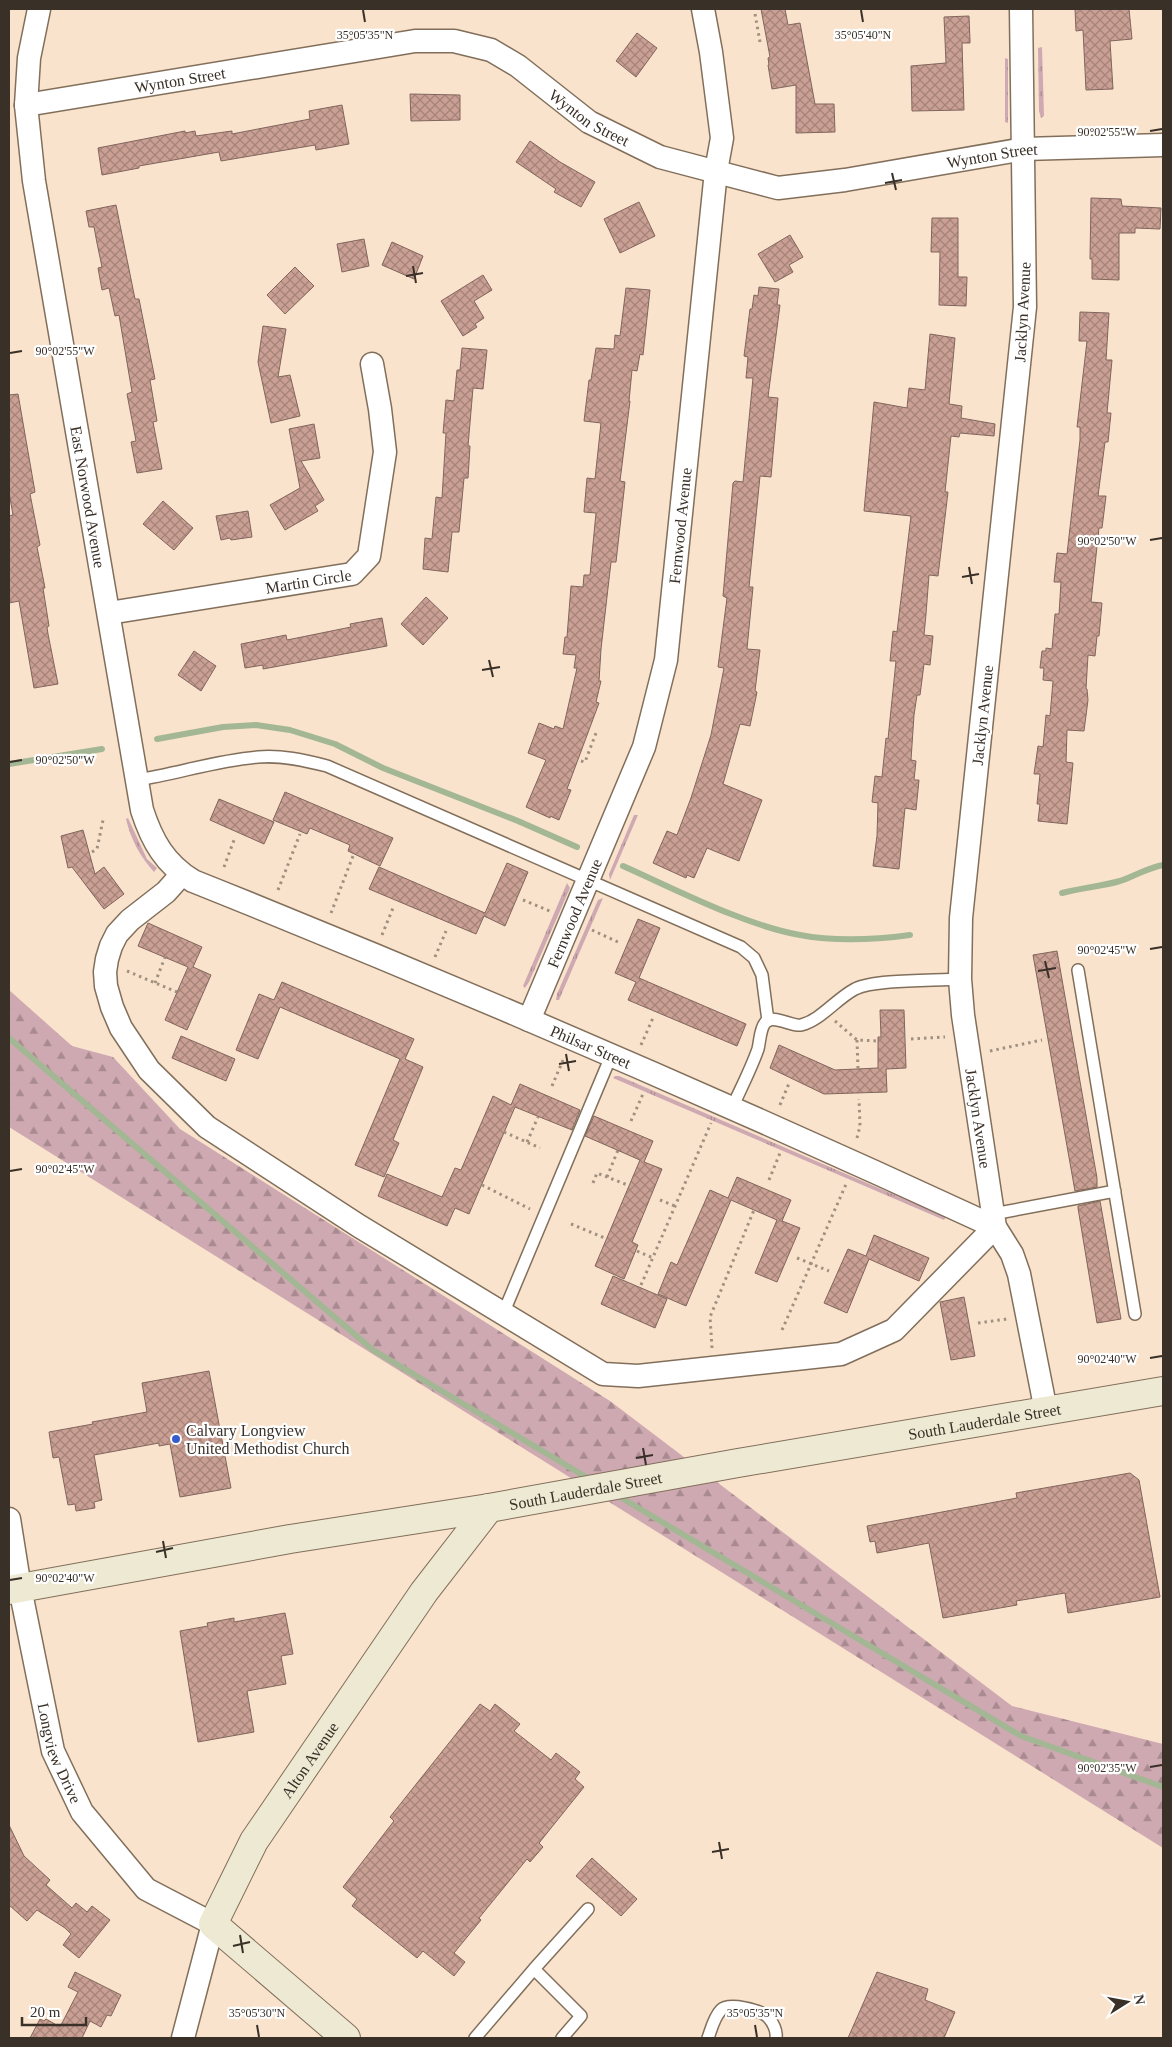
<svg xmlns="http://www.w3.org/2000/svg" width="1172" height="2047" font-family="Georgia,serif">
<defs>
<pattern id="grass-tufts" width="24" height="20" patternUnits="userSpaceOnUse" patternTransform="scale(1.25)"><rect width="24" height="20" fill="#cfa9b2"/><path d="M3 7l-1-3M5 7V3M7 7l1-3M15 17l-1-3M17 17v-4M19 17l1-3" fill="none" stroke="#a98a91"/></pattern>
<pattern id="forest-firs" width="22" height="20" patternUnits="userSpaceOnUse" patternTransform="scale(1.25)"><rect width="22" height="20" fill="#cfa9b2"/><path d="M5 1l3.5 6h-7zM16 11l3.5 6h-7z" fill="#a98a91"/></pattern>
<pattern id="building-cross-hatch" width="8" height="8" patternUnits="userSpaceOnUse" patternTransform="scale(1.25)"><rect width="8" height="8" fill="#cba094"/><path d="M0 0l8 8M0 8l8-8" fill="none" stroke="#a68379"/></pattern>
</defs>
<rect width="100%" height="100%" fill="#f9e3cc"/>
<path fill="url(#grass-tufts)" d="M 1042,47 L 1044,116 L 1041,118 L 1039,111 L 1038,48 Z
M 1005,58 L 1008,59 L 1008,123 L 1005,122 Z
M 634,815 L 638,815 L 610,880 L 609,874 Z
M 128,818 L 147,859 L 157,868 L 154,872 C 140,856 131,840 126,819 Z
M 567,883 L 570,888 L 529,982 L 525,988 L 523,986 Z
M 603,898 L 559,1000 L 556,1000 L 557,994 L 598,900 Z
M 615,1076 L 619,1076 L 946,1217 L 944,1220 L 613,1078 Z"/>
<path fill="url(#forest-firs)" d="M 9,990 L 72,1046 L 113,1057 L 180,1129 L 610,1401 L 1012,1706 L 1163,1744 L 1163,1848 L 9,1127 Z"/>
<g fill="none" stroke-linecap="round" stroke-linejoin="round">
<path stroke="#a3b794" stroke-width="6" d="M 157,739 L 223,727 L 256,725 L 290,730 L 335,744 L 383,768 L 518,821 L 577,847
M 9,764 L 102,749
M 623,866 C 677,890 744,925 800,935 C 837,942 873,940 910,935
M 1062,893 C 1081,888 1103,886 1120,881 C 1135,876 1147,868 1163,865
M 9,1038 L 373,1350 L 591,1480
M 615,1494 L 1021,1736 L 1163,1787"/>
</g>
<path fill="url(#building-cross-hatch)" stroke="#81655d" d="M 761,9 L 785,9 L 788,25 L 800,23 L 815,104 L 834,104 L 835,132 L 796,133 L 796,85 L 772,89 L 768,65 L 769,65 L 768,58 L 770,57 Z
M 1075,9 L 1129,9 L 1132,39 L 1110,41 L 1113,89 L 1086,90 L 1083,30 L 1076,31 Z
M 969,16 L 970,41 L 970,43 L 962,43 L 964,110 L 912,111 L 911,66 L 946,63 L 944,17 Z
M 637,33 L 657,48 L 636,77 L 616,61 Z
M 410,94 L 460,95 L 460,120 L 411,121 Z
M 342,105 L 349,144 L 316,150 L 315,145 L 221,161 L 219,152 L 139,166 L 139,168 L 102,175 L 98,148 L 185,131 L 185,133 L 195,131 L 196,136 L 232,131 L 232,134 L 310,119 L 309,111 Z
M 530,141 L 560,162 L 595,182 L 581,207 L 554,192 L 556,189 L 516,162 Z
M 1091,198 L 1121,199 L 1122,206 L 1161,208 L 1160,229 L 1135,228 L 1135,233 L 1119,233 L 1119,280 L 1092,279 L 1092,259 L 1090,259 Z
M 639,202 L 655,236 L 620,253 L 604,219 Z
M 116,205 L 135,299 L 139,299 L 155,379 L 150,380 L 157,421 L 153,422 L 162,469 L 137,473 L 131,442 L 136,441 L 127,394 L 132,392 L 119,315 L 115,316 L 109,288 L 102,290 L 98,268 L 102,267 L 97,243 L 94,227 L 89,227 L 86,211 Z
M 932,218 L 958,218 L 958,277 L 967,277 L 966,306 L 939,305 L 940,252 L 931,252 Z
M 790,235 L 803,257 L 789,265 L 793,272 L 775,282 L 758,254 Z
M 364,239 L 369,266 L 342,272 L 337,244 Z
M 392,242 L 423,256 L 414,279 L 382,265 Z
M 295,267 L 314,286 L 285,314 L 267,295 Z
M 483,275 L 492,290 L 474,301 L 484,318 L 475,324 L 477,327 L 463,336 L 441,301 Z
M 759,287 L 779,289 L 777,305 L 780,305 L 768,397 L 778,398 L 771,477 L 760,476 L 749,587 L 753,587 L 747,649 L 760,650 L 755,691 L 757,692 L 750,726 L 740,724 L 723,784 L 762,800 L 739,861 L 707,848 L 694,878 L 687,875 L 686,878 L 653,863 L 667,831 L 677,835 L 691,798 L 711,735 L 724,668 L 718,667 L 727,598 L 723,596 L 733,483 L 735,481 L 743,482 L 753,378 L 746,378 L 748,357 L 744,356 L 750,309 L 752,309 L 754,295 L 758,296 Z
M 626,288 L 650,290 L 643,355 L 640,354 L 637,371 L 632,370 L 629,401 L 630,401 L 620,481 L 625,482 L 616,562 L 611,562 L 601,649 L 599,681 L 601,681 L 596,702 L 599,703 L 567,789 L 571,790 L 559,820 L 550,816 L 550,818 L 526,807 L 546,760 L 528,753 L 539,723 L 554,729 L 555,726 L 563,729 L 577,668 L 574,668 L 576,655 L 563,654 L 565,637 L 567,637 L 571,586 L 583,587 L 584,575 L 590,575 L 596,513 L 584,512 L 587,478 L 595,479 L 601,423 L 584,421 L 589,380 L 591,380 L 596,348 L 614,349 L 615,335 L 620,336 Z
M 1080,312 L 1109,313 L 1106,360 L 1112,360 L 1107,413 L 1111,413 L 1108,442 L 1105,442 L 1098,496 L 1106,496 L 1102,528 L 1099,528 L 1091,602 L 1102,603 L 1099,636 L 1097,636 L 1095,656 L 1088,655 L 1086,689 L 1087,689 L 1088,700 L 1084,731 L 1067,730 L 1066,762 L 1073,763 L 1067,824 L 1038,821 L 1040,804 L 1037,804 L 1040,774 L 1034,774 L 1038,746 L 1043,747 L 1046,715 L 1050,716 L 1053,681 L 1043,680 L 1044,668 L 1040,668 L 1042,651 L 1046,651 L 1046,648 L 1052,649 L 1055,614 L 1059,614 L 1061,582 L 1054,582 L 1057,553 L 1067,554 L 1080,440 L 1080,427 L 1077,427 L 1087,341 L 1079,341 Z
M 263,326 L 286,329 L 278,377 L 290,375 L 300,416 L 271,423 L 258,362 Z
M 930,334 L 955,338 L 949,404 L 962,406 L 961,418 L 995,424 L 994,436 L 960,433 L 959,437 L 951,436 L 945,492 L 948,492 L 938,576 L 929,575 L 926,614 L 924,635 L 933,636 L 930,665 L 924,664 L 920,695 L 917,695 L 914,715 L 911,760 L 916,761 L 914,780 L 919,780 L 916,810 L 905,808 L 899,869 L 873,866 L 877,836 L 878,803 L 872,802 L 875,776 L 882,777 L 886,738 L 888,739 L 896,661 L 890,661 L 893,631 L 897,632 L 911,516 L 864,511 L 874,402 L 907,408 L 909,388 L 925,390 Z
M 462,348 L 487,350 L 483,389 L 473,388 L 468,446 L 470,446 L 468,478 L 464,478 L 459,532 L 452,532 L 448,572 L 423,569 L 425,538 L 432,539 L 436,497 L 442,498 L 446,433 L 443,433 L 446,400 L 454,401 L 457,370 L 460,370 Z
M 18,394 L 35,492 L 30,494 L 40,545 L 37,547 L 45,588 L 43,588 L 49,626 L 47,627 L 48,634 L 58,684 L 34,688 L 19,601 L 9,603 L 9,516 L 13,515 L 9,492 L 9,395 Z
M 314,424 L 320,458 L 301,461 L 324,500 L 315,506 L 318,511 L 285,530 L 270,505 L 300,488 L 289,429 Z
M 163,501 L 193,528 L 174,550 L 143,524 Z
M 248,511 L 252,537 L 231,540 L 230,538 L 221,540 L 216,516 Z
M 426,597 L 448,618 L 423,645 L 401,624 Z
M 382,618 L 387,646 L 263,669 L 263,665 L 245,668 L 241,644 L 286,635 L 287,640 L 351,627 L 350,624 Z
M 194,651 L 216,666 L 201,691 L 178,675 Z
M 285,792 L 393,838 L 380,866 L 348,851 L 350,845 L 310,828 L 307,834 L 273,820 Z
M 219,799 L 274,822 L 264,844 L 210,820 Z
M 83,830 L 95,874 L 104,867 L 124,894 L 104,909 L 72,867 L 68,868 L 61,836 Z
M 507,863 L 528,872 L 505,926 L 484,916 L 476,934 L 369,889 L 379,867 L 485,913 Z
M 638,919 L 660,928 L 639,978 L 746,1024 L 737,1046 L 628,1000 L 636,982 L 615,973 Z
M 148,923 L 202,947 L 193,967 L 211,975 L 187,1030 L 165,1020 L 188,967 L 138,946 Z
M 1057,951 L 1097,1178 L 1097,1187 L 1075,1191 L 1033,955 Z
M 282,982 L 414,1039 L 405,1059 L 423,1067 L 393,1140 L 399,1143 L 384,1177 L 355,1165 L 400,1059 L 280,1007 L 258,1059 L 236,1050 L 259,994 L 274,1000 Z
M 880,1010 L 904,1010 L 906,1068 L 886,1069 L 887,1092 L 824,1094 L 770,1068 L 779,1045 L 835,1070 L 878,1068 L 878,1037 L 881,1037 Z
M 181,1036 L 235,1059 L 226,1081 L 172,1058 Z
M 520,1084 L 580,1110 L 572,1130 L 515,1107 L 469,1214 L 455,1208 L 447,1226 L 378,1196 L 387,1174 L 442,1197 L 455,1168 L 461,1170 L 493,1096 L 511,1105 Z
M 594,1116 L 653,1141 L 644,1162 L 662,1169 L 632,1242 L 638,1245 L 624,1279 L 595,1266 L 640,1160 L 585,1136 Z
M 737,1177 L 791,1200 L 782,1221 L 800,1228 L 777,1282 L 755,1273 L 777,1220 L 731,1200 L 686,1306 L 658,1294 L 671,1262 L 677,1265 L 710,1190 L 728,1198 Z
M 1100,1201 L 1121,1319 L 1097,1323 L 1078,1208 L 1078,1206 Z
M 874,1235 L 929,1258 L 919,1281 L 869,1259 L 847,1313 L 824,1303 L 848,1249 L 866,1256 Z
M 613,1276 L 667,1299 L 655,1328 L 601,1304 Z
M 964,1297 L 975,1356 L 951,1360 L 940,1302 Z
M 209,1371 L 231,1488 L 180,1497 L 170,1444 L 159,1446 L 159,1443 L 94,1455 L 102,1500 L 94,1502 L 95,1508 L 76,1511 L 75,1504 L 68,1505 L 59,1457 L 53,1458 L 49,1432 L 93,1424 L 92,1422 L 147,1412 L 142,1383 Z
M 1130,1473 L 1139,1480 L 1160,1597 L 1068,1613 L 1065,1593 L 1016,1601 L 1017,1605 L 943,1618 L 929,1543 L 877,1553 L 875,1541 L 870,1542 L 867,1526 L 1017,1498 L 1016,1493 Z
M 285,1613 L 293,1654 L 281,1656 L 286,1684 L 247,1691 L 254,1732 L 198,1742 L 180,1631 L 208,1626 L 207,1623 L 234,1618 L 234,1622 Z
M 480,1704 L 490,1711 L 495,1704 L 520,1724 L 514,1731 L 551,1760 L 556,1753 L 580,1772 L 575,1779 L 584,1787 L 539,1843 L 543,1847 L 530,1862 L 527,1859 L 479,1918 L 481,1920 L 454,1953 L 465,1962 L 454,1976 L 423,1951 L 417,1958 L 352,1906 L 357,1899 L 343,1887 L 394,1821 L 390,1817 Z
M 9,1825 L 24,1856 L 50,1880 L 46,1885 L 72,1908 L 76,1903 L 87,1912 L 92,1906 L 110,1920 L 79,1958 L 63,1945 L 71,1934 L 65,1928 L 37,1910 L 27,1921 L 9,1905 Z
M 592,1858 L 637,1899 L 621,1916 L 576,1876 Z
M 75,1972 L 121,1995 L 111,2016 L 107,2015 L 101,2027 L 90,2021 L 82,2038 L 30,2038 L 40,2019 L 44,2021 L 46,2019 L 60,2027 L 78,1992 L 68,1987 Z
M 877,1972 L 928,1989 L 925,2000 L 955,2012 L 944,2038 L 848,2038 Z"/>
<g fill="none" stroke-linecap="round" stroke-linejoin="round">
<g stroke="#826f5b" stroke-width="14">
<path id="lane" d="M 136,780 C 177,774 217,760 258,757 C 281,755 304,760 327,766 L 741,947 L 754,958 L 762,975 L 768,1021
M 1078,970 L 1135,1314
M 732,1108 C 741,1088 751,1069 758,1049 C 760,1041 760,1029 765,1023 C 772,1013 792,1027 801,1025 C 821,1020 836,999 855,989 C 876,979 935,981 960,979
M 993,1214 L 1115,1191
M 503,1314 L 611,1056
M 534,1969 L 588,1909
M 475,2038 L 534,1969 L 581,2016 L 562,2038
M 708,2038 C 711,2030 714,2017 721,2010 C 729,2002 760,2010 768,2017 C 773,2022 777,2031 776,2038"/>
</g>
<g stroke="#826f5b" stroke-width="25">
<g id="street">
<path id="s1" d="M 39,9 L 29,58 L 26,105 L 34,181 L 142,810 C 152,841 165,864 193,881 C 463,989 731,1105 995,1227 L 894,1330 L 841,1354 L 638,1376 L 603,1374 L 359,1226 L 207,1127 L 149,1070 L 121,1028 L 112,1007 L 106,986 L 105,972 L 107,959 L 111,946 L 117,934 L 130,920 L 166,892 L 182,874"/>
<path id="s2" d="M 1021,9 L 1025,307 L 961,918 L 960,979 L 963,1015 L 995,1227 L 1012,1254 L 1019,1274 L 1046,1411"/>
<path id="s3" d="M 26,105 L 415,41 L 454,41 L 491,50 L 518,66 L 589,122 L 660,157 L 778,188 L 845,180 L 1024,149 L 1163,145"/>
<path id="s4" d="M 109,613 L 352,574 L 369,556 L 385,452 L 380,409 L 372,364"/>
<path id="s5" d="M 529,1020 L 644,747 L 666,660 L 716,171 L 722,138 L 711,52 L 703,9"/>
<path id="s6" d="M 9,1519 L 20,1588 L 53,1751 L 82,1812 L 146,1889 L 213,1924 L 183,2038"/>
</g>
</g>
<g stroke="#826f5b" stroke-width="30">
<g id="secondary">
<path id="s7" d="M 9,1590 L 290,1539 L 489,1508 L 738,1463 L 1163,1391"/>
<path id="s8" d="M 346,2038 L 213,1924 L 254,1841 L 424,1592 L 489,1508"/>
</g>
</g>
<path stroke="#a09080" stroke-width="3" stroke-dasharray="2.5 4" stroke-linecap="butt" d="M 755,14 L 760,42
M 581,761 L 585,762 L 596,733
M 92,852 L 97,849 L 103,820
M 224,867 L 234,840
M 278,890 L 300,834
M 523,900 L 552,912
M 331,913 L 353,856
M 592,930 L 620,943
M 382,935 L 393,908
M 435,957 L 446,931
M 127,971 L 177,992
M 155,983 L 165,957
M 835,1021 L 857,1040 L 878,1041
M 911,1039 L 945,1037
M 857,1040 L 858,1069
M 641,1045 L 653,1018
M 990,1051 L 1042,1040
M 552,1086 L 563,1060
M 780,1105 L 790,1081
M 631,1121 L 643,1094
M 504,1132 L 540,1148
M 857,1138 L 860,1126 L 859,1099
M 527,1142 L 538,1117
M 607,1177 L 618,1150
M 769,1180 L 780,1153
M 593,1183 L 597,1173 L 630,1186
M 482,1185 L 530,1209
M 660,1200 L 675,1206
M 571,1224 L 607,1239
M 637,1251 L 653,1258
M 797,1258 L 829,1271
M 641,1285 L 711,1123
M 978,1323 L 1007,1319
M 782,1330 L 847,1182
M 712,1348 L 710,1317 L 754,1210"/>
<use href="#lane" stroke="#fff" stroke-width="11"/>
<use href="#street" stroke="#fff" stroke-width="22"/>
<use href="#secondary" stroke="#ede9d3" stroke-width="28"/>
</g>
<path fill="none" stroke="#393028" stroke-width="2" d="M 363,10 L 365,22M 861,10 L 863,22M 1150,131 L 1162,129M 892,173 L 896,190M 885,183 L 902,180M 413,266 L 416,283M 406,276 L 423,273M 10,353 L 22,351M 1150,540 L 1162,538M 969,567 L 972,584M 962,577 L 979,574M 489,660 L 493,677M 482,670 L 500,667M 10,762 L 22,760M 1150,949 L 1162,947M 1045,961 L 1049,978M 1038,971 L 1056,968M 566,1054 L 569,1071M 559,1064 L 576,1061M 10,1171 L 22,1169M 1150,1358 L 1162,1356M 643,1448 L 646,1465M 636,1458 L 653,1455M 163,1541 L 166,1558M 156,1552 L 173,1548M 10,1580 L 22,1578M 1150,1767 L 1162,1765M 719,1842 L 722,1859M 712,1852 L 729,1849M 240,1935 L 243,1953M 233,1946 L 250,1942M 257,2025 L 259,2037M 755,2025 L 757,2037"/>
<circle fill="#365ccc" stroke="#fff" stroke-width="2" cx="176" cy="1439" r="5"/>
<g text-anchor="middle" stroke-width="4.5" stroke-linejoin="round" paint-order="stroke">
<g font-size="16" fill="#393028" stroke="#fff">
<text dy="6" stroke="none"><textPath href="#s3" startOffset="156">Wynton Street</textPath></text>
<text dy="6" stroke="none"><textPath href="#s3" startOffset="591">Wynton Street</textPath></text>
<text dy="6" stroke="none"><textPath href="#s3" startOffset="1011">Wynton Street</textPath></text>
<text transform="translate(1022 312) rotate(-87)" y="6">Jacklyn Avenue</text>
<text dy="6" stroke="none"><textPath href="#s1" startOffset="494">East Norwood Avenue</textPath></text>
<text dy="6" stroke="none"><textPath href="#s5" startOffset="521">Fernwood Avenue</textPath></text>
<text dy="6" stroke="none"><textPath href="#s4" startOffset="202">Martin Circle</textPath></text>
<text transform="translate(982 715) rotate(-84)" y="6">Jacklyn Avenue</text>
<text dy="6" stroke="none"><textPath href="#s5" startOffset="116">Fernwood Avenue</textPath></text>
<text dy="6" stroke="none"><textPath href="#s1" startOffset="1332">Philsar Street</textPath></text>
<text dy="6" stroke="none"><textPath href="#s2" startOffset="1114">Jacklyn Avenue</textPath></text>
<text dy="6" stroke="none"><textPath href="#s7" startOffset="990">South Lauderdale Street</textPath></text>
<text dy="6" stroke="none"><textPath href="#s7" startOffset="585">South Lauderdale Street</textPath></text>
<text dy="6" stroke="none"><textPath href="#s6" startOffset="240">Longview Drive</textPath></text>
<text dy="6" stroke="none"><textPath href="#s8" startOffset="366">Alton Avenue</textPath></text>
</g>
<g font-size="16" fill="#393028" stroke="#fff" text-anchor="start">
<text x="186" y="1436">Calvary Longview<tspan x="186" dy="18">United Methodist Church</tspan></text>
</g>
</g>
<g font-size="12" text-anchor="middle" fill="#393028" stroke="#fff" stroke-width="4.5" stroke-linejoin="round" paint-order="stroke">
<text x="365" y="39">35°05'35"N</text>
<text x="863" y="39">35°05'40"N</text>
<text x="1107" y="136">90°02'55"W</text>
<text x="65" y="355">90°02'55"W</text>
<text x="1107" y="545">90°02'50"W</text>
<text x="65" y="764">90°02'50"W</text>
<text x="1107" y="954">90°02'45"W</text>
<text x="65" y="1173">90°02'45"W</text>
<text x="1107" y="1363">90°02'40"W</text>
<text x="65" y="1582">90°02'40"W</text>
<text x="1107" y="1772">90°02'35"W</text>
<text x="257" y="2017">35°05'30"N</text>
<text x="755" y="2017">35°05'35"N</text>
</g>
<rect width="1172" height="2047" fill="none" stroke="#393028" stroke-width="20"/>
<g transform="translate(1127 2002) rotate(79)" stroke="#ffffff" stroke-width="4" paint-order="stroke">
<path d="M0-4L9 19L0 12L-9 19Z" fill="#393028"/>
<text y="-8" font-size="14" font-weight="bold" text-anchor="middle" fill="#393028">N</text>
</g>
<path d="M22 2017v8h64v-8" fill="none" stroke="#393028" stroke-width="2.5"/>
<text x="30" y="2017" font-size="15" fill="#393028" stroke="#ffffff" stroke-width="4" paint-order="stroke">20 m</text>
</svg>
